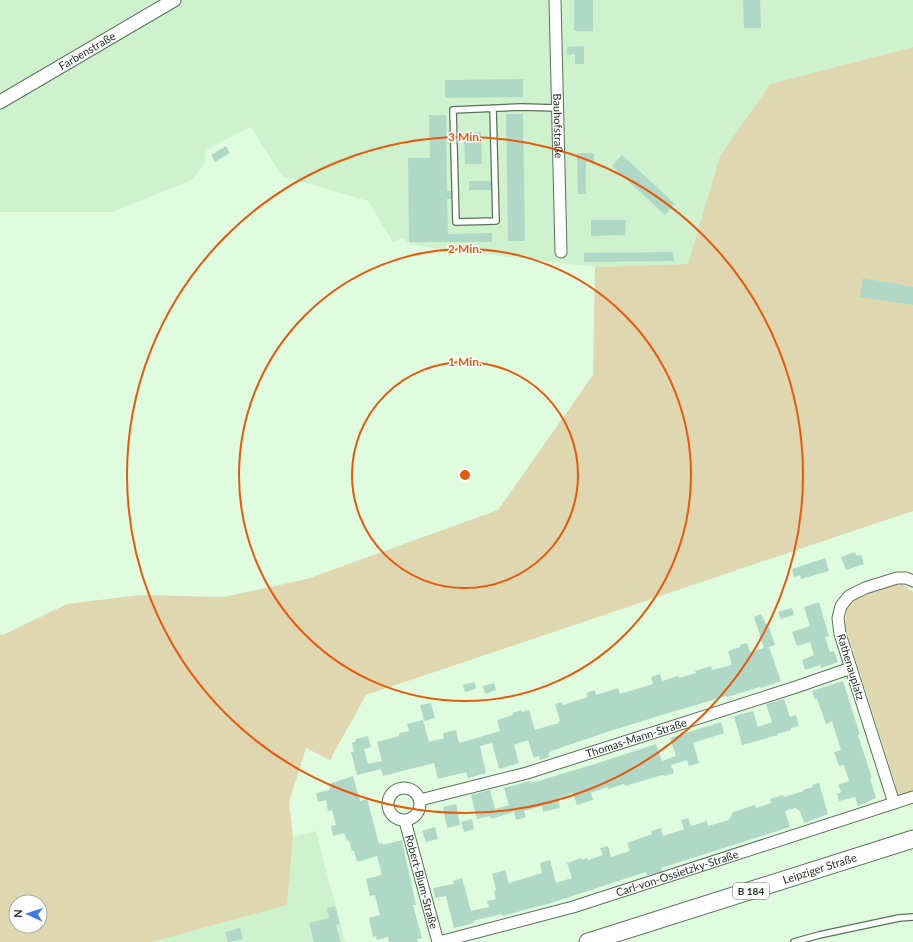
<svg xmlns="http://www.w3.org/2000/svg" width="913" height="942" font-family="Lato,sans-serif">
<rect width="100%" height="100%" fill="#dffcdf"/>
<path fill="#cef1ce" d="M 0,0 L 913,0 L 913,47 L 770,84 L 720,156 L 688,264 L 595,267 L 426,247 L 410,244 L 403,238 L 393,242 L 368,201 L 282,176 L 251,127 L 224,140 L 206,151 L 205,163 L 191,180 L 113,212 L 0,212 Z
M 316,831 L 345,942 L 152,942 L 287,905 L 293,837 Z"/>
<path fill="#dfd7af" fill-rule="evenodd" d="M 913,47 L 913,511 L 366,695 L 330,760 L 306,748 L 289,802 L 293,837 L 287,905 L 152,942 L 0,942 L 0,634 L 3,635 L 67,604 L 140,595 L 224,597 L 307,579 L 498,510 L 593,375 L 595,267 L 688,264 L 720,156 L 770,84 ZM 16,902 L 40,902 L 40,926 L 16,926 Z
M 901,583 L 913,592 L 913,791 L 899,796 L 845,626 L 847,607 L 859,596 Z"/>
<path fill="#afd8c7" d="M 574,0 L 593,0 L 593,31 L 574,31 Z
M 743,0 L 760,0 L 761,28 L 744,28 Z
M 584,46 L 584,64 L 575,64 L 575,54 L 567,55 L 567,47 Z
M 523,79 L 523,97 L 445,98 L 445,80 Z
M 506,114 L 523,114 L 525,241 L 508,241 Z
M 429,115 L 446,115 L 447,191 L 451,191 L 451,199 L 447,199 L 448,234 L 492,233 L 492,242 L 409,242 L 408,158 L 430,158 Z
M 481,132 L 482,164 L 465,164 L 464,133 Z
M 226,146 L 230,153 L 215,162 L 211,155 Z
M 577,153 L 594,153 L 594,162 L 586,162 L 586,194 L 578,194 Z
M 622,155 L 675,204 L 665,215 L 612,166 Z
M 469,181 L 491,181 L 491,190 L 469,190 Z
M 591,220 L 626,220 L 625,235 L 591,236 Z
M 673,252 L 674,261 L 584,262 L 584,253 Z
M 863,278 L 913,287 L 913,305 L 860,297 Z
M 855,552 L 857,556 L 861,555 L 864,564 L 846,570 L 841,557 Z
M 825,558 L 829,571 L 801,579 L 800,575 L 794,577 L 792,569 Z
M 819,602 L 829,636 L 825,637 L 830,652 L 834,651 L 838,662 L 821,668 L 820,665 L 805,670 L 802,660 L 814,655 L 810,642 L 797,646 L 792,632 L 810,626 L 804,607 Z
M 792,608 L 794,615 L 781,619 L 778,612 Z
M 761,614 L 766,624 L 768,624 L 775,645 L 769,647 L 781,681 L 761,688 L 760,687 L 727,697 L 726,696 L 662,715 L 607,732 L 554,750 L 548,753 L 549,757 L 540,760 L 539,756 L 534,758 L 528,740 L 514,745 L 519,763 L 499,769 L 492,743 L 480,746 L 486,773 L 468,778 L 466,772 L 438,779 L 434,763 L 383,776 L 381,769 L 357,775 L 351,752 L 354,752 L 352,743 L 356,741 L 356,739 L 368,736 L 371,747 L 364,749 L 368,764 L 382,761 L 377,742 L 399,736 L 399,733 L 409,731 L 407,724 L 423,720 L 429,742 L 444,738 L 443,733 L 456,730 L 459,743 L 500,731 L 497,720 L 513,715 L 512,713 L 521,710 L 522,712 L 529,710 L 535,730 L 559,723 L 558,722 L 560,721 L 555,704 L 562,702 L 563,705 L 588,697 L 586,693 L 595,690 L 596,695 L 618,688 L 620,694 L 653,684 L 651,677 L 660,674 L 662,681 L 678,676 L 679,678 L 696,673 L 695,671 L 711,666 L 712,670 L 732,665 L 728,651 L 740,647 L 740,645 L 747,643 L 750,652 L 764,648 L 754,617 Z
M 843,681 L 860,735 L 858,735 L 872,778 L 870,778 L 876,798 L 858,806 L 855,797 L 839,801 L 837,794 L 841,792 L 838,785 L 849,781 L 844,765 L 839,766 L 834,752 L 841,750 L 832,721 L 826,724 L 817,699 L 815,700 L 812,691 Z
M 475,682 L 476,689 L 465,692 L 463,685 Z
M 494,683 L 496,690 L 485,694 L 483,686 Z
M 784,699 L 790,717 L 796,715 L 799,726 L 791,728 L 791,730 L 777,734 L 778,735 L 742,745 L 734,716 L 753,711 L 758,727 L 772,722 L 766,704 Z
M 431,703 L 435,718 L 424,721 L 420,705 Z
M 721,722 L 724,733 L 693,743 L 699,763 L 689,766 L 687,760 L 671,765 L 674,773 L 665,776 L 662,775 L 625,786 L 624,784 L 608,789 L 607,787 L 591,793 L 593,800 L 577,805 L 573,793 L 558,798 L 560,808 L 543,812 L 542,806 L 532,809 L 524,811 L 526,817 L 516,820 L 514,812 L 491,819 L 490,816 L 477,819 L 471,795 L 490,790 L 495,809 L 509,805 L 504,788 L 530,781 L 531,783 L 595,764 L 656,744 L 662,761 L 676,756 L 670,738 Z
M 353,776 L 360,801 L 367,799 L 379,844 L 383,843 L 383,845 L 402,840 L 416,905 L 413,905 L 422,938 L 417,939 L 418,942 L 389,942 L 388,937 L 377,940 L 376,936 L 373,937 L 369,918 L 380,915 L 375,895 L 370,896 L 366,879 L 382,875 L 377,856 L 357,862 L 354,851 L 352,851 L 349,840 L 347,841 L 344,833 L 333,836 L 331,826 L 336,825 L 332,810 L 328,811 L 326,800 L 318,802 L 316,793 L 330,790 L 329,784 Z
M 819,783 L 828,814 L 804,823 L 800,811 L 795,808 L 785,811 L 790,827 L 661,868 L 662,871 L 647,876 L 646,872 L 551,903 L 502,916 L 501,914 L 473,921 L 474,923 L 454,928 L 446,896 L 435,898 L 433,888 L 454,884 L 453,881 L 462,878 L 471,911 L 489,907 L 487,901 L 496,899 L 494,891 L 496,890 L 492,874 L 505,870 L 509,883 L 542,873 L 540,863 L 550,860 L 556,883 L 572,878 L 567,863 L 581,858 L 582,860 L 587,858 L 588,860 L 603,855 L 600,848 L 608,846 L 611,857 L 630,851 L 627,843 L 652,834 L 651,831 L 661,828 L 663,836 L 684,829 L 681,820 L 688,818 L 691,826 L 707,821 L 708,826 L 729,820 L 733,812 L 755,805 L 756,808 L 771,803 L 770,799 L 783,795 L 784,797 L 804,791 L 803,790 L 813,787 L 812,785 Z
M 456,804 L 460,825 L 447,828 L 443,807 Z
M 472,819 L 474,829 L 464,832 L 461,822 Z
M 435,827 L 438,839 L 426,842 L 422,831 Z
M 335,906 L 340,924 L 336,925 L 341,942 L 314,942 L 309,923 L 329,918 L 327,908 Z
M 240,928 L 243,939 L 228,942 L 225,932 Z"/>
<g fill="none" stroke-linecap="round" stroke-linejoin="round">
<g stroke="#597259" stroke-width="8">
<path id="service" d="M 493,108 L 496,221 L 456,222 L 453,110 L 522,107 L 558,108
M 794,942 L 819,935 L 899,918 L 913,917"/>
</g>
<g stroke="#597259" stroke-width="13">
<g id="minor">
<path id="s1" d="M 555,0 L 561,252"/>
<circle cx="404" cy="804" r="16"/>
<path id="s2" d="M 420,800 L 527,773 L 796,687 L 851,668"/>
<path d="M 894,803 L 840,634 L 838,618 L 841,606 L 849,596 L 865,588 L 897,578 L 906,578 L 913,581"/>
<path id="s3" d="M 405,821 L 438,942"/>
<path id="s4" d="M 439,942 L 573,907 L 913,797"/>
</g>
</g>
<g stroke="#597259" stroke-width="15">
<g id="tertiary">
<path id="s5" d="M 0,102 L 174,0"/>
</g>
</g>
<g stroke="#597259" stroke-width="19">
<g id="primary">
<path id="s6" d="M 588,942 L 913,839"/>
</g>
</g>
<use href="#service" stroke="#fff" stroke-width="5.5"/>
<use href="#minor" stroke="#fff" stroke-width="11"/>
<use href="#tertiary" stroke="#fff" stroke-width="13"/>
<use href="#primary" stroke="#fff" stroke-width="17"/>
</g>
<g fill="none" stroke="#e8590c" stroke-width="2">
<circle cx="465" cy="475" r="113"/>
<circle cx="465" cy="475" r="226"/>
<circle cx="465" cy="475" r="338"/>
</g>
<g text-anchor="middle" stroke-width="3" stroke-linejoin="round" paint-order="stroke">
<rect fill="#fff" stroke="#666e66" stroke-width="1" x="733" y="883" width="36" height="16" rx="3"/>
<g font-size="10" font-weight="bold" fill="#253025">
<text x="751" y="895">B 184</text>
</g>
<g font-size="11" fill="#253025" stroke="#fff">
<text dy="4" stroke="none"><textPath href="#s5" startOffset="101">Farbenstraße</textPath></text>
<text dy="4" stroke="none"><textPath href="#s1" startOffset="126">Bauhofstraße</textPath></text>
<text transform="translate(851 667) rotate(73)" y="4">Rathenauplatz</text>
<text dy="4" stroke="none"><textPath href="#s2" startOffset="225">Thomas-Mann-Straße</textPath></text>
<text dy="4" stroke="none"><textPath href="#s6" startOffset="243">Leipziger Straße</textPath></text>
<text dy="4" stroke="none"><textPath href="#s4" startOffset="248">Carl-von-Ossietzky-Straße</textPath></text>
<text dy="4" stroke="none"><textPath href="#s3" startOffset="63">Robert-Blum-Straße</textPath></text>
</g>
</g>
<circle cx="465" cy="475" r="6" fill="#e8590c" stroke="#fff" stroke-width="2"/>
<g font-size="12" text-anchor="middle" font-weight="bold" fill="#e8590c" stroke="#fff" stroke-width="3" stroke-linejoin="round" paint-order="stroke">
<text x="465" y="141">3 Min.</text>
<text x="465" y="253">2 Min.</text>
<text x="465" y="366">1 Min.</text>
</g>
<g transform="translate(28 914) rotate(273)"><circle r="19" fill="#ffffff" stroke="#a8aca8"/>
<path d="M0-3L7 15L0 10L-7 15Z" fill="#4179e9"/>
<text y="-6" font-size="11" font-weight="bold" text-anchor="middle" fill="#253025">N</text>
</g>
</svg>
